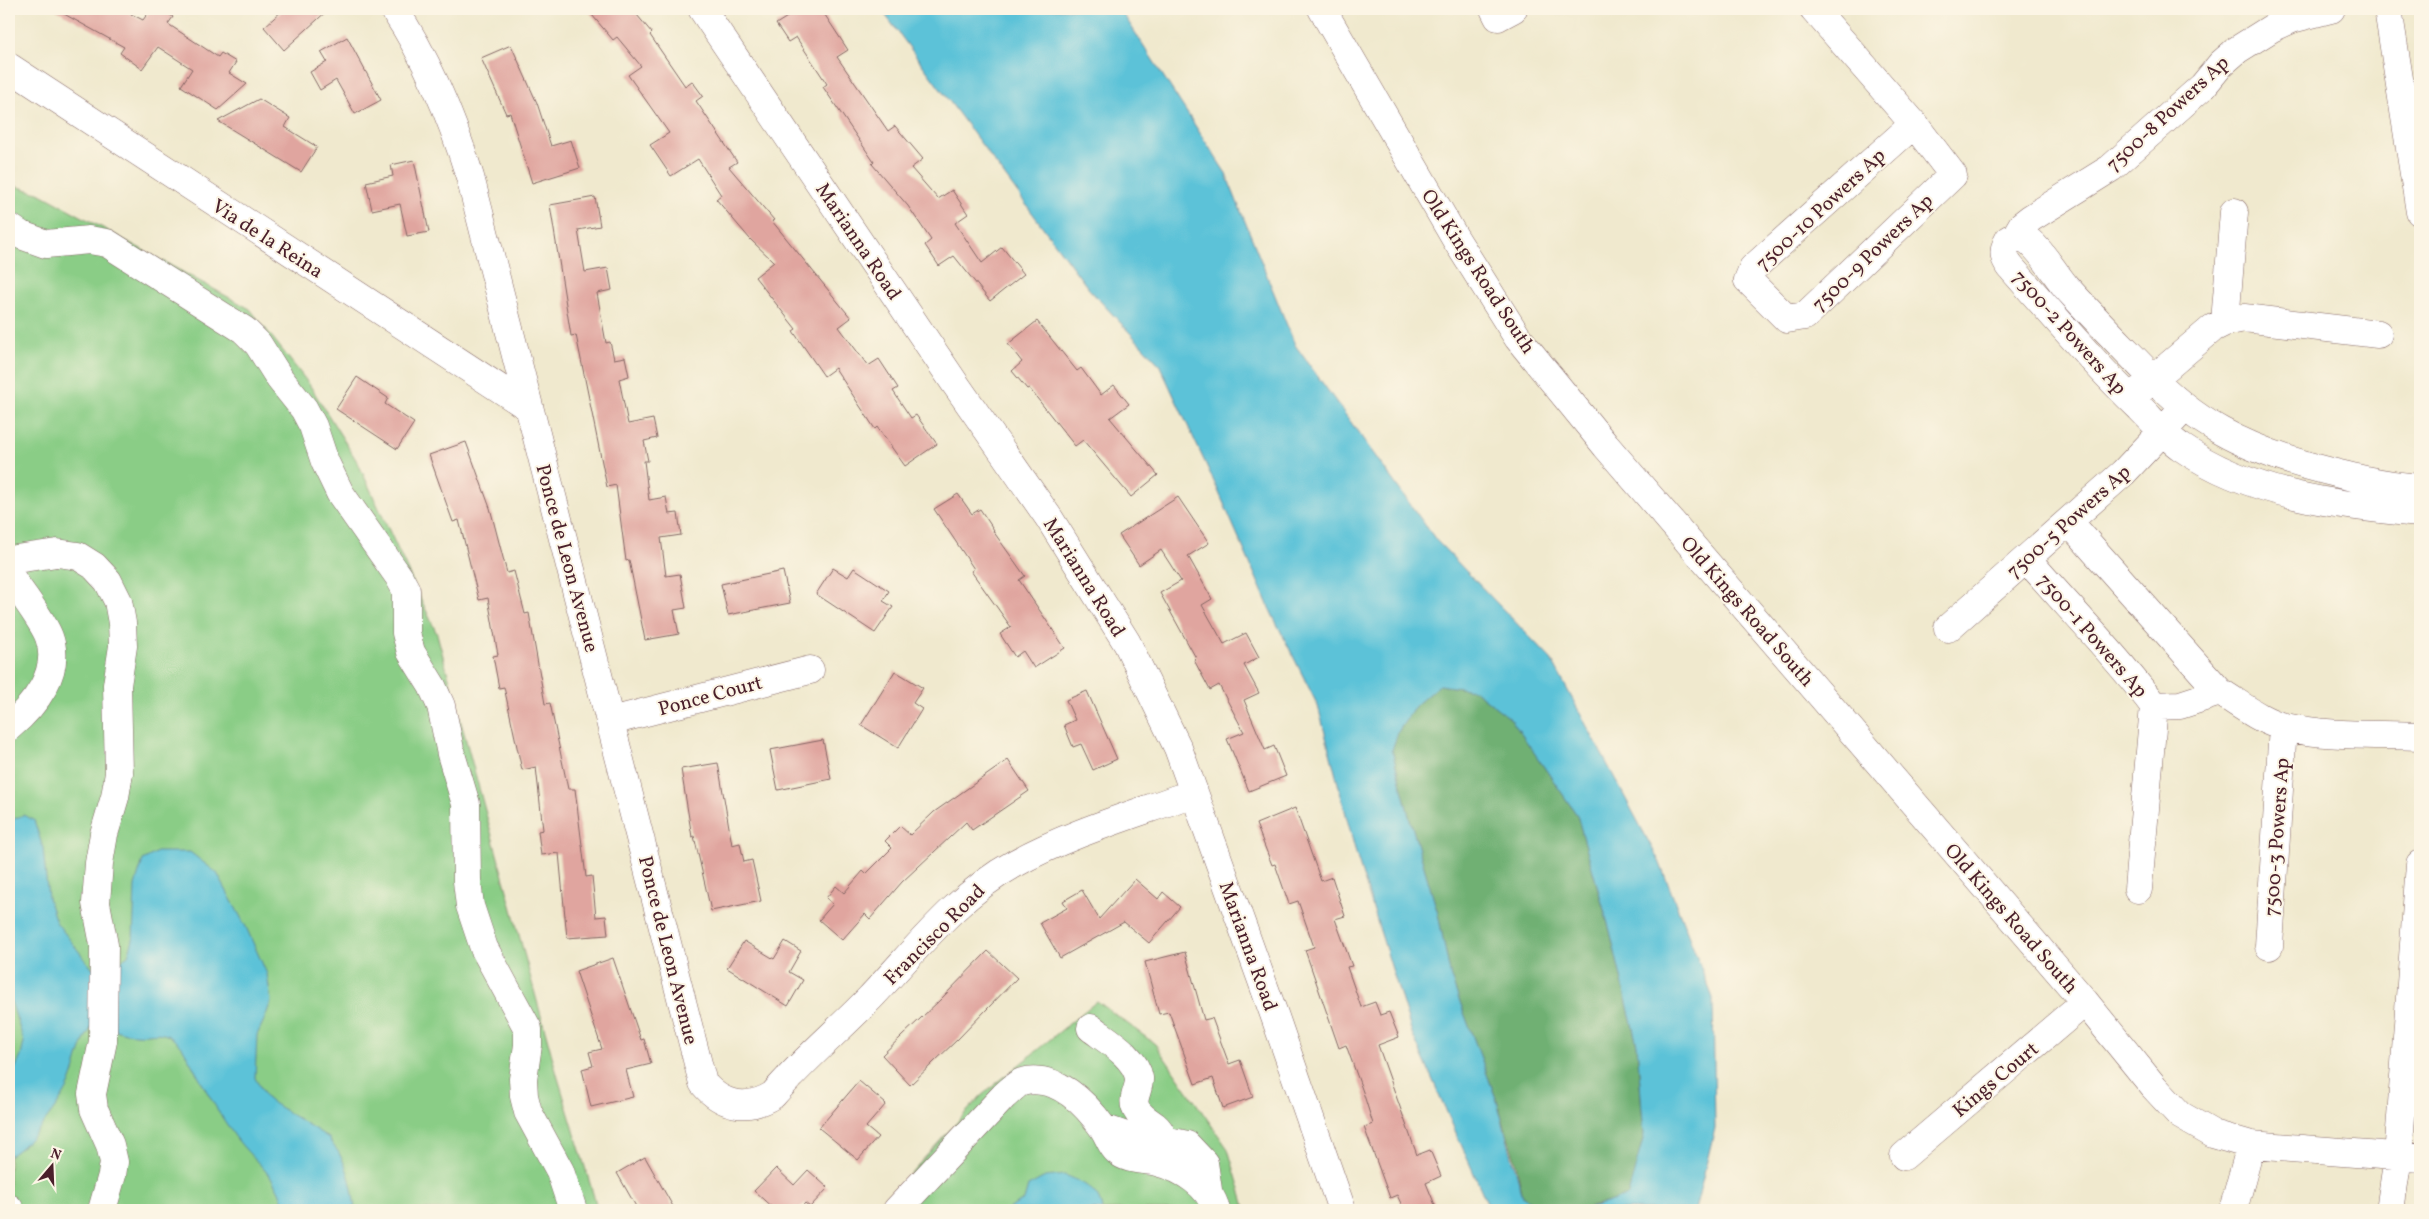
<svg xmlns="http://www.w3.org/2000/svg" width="2429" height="1219" font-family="Vollkorn,serif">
<rect width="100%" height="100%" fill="#fcf5e5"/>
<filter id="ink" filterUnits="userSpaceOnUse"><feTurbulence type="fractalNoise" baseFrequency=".02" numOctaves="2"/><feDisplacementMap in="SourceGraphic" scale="10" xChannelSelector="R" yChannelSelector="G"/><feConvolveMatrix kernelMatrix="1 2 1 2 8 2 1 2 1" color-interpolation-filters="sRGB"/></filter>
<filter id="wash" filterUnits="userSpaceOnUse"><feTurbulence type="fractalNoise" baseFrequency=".0096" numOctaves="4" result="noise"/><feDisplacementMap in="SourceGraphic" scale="20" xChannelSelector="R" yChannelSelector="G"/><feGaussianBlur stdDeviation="1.12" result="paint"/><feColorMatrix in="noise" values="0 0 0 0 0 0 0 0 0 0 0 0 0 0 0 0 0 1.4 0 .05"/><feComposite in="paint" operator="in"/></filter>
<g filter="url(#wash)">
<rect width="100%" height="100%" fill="#f0e9ce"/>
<path fill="#8acd86" stroke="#6a7658" d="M 9,184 L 41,194 L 250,309 L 309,384 L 358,463 L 437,634 L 558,1078 L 598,1210 L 9,1210 Z
M 1097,1001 L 1155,1044 L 1228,1149 L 1246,1210 L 877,1210 L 981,1096 Z"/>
<path fill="#6fb073" stroke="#5c684f" d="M 1439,685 L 1474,690 L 1511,719 L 1577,815 L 1610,931 L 1637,1045 L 1644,1135 L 1629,1196 C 1608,1202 1564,1218 1544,1209 C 1537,1206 1530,1201 1523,1197 L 1515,1160 L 1497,1101 L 1451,978 L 1438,914 L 1409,816 L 1392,750 L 1398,732 L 1416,705 Z"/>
<path fill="#5bc2d8" stroke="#527082" d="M 881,9 L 1120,9 L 1225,172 L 1295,345 L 1436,540 L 1551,659 L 1659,861 L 1713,998 L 1715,1128 L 1695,1210 L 1577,1210 L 1595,1207 L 1628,1195 L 1644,1135 L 1637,1045 L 1610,931 L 1577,815 L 1511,719 L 1474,690 L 1439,685 L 1416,705 L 1398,732 L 1392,750 L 1409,816 L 1438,914 L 1451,978 L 1497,1101 L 1523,1197 L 1545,1210 L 1490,1210 L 1412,1033 L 1357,857 L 1318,706 L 1272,614 L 1217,488 L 1159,364 L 1088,288 Z
M 23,815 L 34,820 L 43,848 L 48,898 L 56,922 L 91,967 L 110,973 L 128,955 L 133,940 L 135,885 L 143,860 L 157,852 L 190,852 L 217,873 L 246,927 L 267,974 L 271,1001 L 265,1018 L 257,1035 L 255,1078 L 267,1099 L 329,1138 C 332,1146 337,1148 340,1155 C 350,1173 353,1190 355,1210 L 285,1210 C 277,1172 251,1161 232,1132 C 213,1105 198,1075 182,1047 C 161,1026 158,1036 135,1034 C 122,1034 108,1027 96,1023 C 80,1038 78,1063 70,1083 C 61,1103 29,1146 9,1156 L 9,1082 L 21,1056 L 24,1042 L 9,995 L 9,826 L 14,819 Z
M 1065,1175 C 1082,1182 1100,1190 1102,1210 L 1006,1210 L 1024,1200 L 1028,1186 L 1045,1177 Z"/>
<g id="blocks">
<path fill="#e0a59f" d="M 55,9 L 121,9 L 143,20 L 151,9 L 162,9 L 173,17 L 168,24 L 218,57 L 221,53 L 236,62 L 229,73 L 247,84 L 218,110 L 181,86 L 192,69 L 158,47 L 142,69 L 120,53 L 124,47 Z
M 284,9 L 329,9 L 284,50 L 264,27 Z
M 587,9 L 632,9 L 652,33 L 650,35 L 685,86 L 692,81 L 703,96 L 696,101 L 737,162 L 729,167 L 774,220 L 772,221 L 851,318 L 839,327 L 868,366 L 879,359 L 898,388 L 893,391 L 911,418 L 916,415 L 937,444 L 905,466 L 877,427 L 875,429 L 835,368 L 824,376 L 793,331 L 796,329 L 755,277 L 774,262 L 750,239 L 716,199 L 721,195 L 698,159 L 671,176 L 650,145 L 669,133 L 628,75 L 641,66 L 617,37 L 613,40 Z
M 800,9 L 821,9 L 848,50 L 837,57 L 888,131 L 895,126 L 923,159 L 911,168 L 938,199 L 952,190 L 968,214 L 955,223 L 982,263 L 1002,247 L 1024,274 L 990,301 L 954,256 L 939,266 L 925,245 L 931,240 L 908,206 L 872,164 L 874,162 L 823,87 L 827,84 L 796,37 L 788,42 L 776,24 Z
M 347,37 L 381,100 L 355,114 L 336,80 L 320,90 L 310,72 L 327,62 L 321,52 Z
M 511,45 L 537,103 L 551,146 L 571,140 L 580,168 L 532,183 L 510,113 L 506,114 L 481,58 Z
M 259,99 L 290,118 L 285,127 L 317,147 L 301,172 L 218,121 Z
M 414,160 L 429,232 L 407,236 L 400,204 L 372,210 L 366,182 L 393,176 L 391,165 Z
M 595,197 L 600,226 L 578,230 L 585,272 L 608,268 L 612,290 L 597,293 L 606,343 L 610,342 L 614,359 L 625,357 L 629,376 L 619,379 L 628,424 L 653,419 L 657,438 L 644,441 L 648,461 L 644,461 L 649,500 L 666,497 L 669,514 L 678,513 L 681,535 L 661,538 L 666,576 L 680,574 L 686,608 L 674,610 L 679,634 L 645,640 L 629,560 L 626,561 L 616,485 L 607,487 L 576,335 L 571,336 L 550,205 Z
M 1037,321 L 1077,371 L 1081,368 L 1101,395 L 1114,385 L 1129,404 L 1110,418 L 1158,475 L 1131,497 L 1083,440 L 1075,446 L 1029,388 L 1027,389 L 1012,371 L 1022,362 L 1008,344 Z
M 357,377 L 388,398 L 385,404 L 414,423 L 397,449 L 336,409 Z
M 466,442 L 490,508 L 507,573 L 514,571 L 525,614 L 529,613 L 545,704 L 550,703 L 568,789 L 575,789 L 586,877 L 592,876 L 596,917 L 606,916 L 608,935 L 567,938 L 559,853 L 541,855 L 538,831 L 543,830 L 536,767 L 522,770 L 504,687 L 499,688 L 493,656 L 498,655 L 488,598 L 479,600 L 459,520 L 453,522 L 429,455 Z
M 958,494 L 972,514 L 980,509 L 994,530 L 993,531 L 1025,576 L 1019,580 L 1065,648 L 1034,668 L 1023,651 L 1015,657 L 1000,634 L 1011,627 L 971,571 L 974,569 L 934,509 Z
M 1178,497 L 1209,543 L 1188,556 L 1212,599 L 1202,605 L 1224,644 L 1246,633 L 1259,657 L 1244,665 L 1259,693 L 1244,700 L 1265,750 L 1274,746 L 1286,776 L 1249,791 L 1227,739 L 1244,732 L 1219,685 L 1210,690 L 1194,660 L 1196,658 L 1160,593 L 1181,581 L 1161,550 L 1139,565 L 1119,535 Z
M 833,568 L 848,577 L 854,568 L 889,591 L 883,601 L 893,607 L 875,633 L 816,594 Z
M 783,571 L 790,603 L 728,615 L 721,584 Z
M 895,671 L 923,688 L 913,703 L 922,709 L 898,748 L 861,725 Z
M 1087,691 L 1117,759 L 1093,770 L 1081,744 L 1073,747 L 1064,725 L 1075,720 L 1066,700 Z
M 823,740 L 831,779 L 778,790 L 770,750 Z
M 1008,760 L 1029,791 L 972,830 L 966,822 L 902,882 L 870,919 L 865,914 L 842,940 L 819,920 L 833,904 L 826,898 L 836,886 L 844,893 L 863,871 L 866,874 L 892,848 L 885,841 L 900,826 L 910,835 L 934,812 Z
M 718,763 L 732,845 L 740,843 L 744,862 L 752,860 L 761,901 L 711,911 L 694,836 L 692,837 L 681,769 Z
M 1295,808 L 1321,881 L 1332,877 L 1345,916 L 1335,919 L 1352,966 L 1347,967 L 1361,1007 L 1375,1002 L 1380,1015 L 1389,1012 L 1399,1037 L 1378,1045 L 1417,1155 L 1430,1150 L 1441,1176 L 1426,1183 L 1437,1210 L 1404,1210 L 1397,1195 L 1390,1198 L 1364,1127 L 1373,1124 L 1363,1092 L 1346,1045 L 1339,1048 L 1305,950 L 1314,947 L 1298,901 L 1289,904 L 1275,864 L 1272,865 L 1256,824 Z
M 1135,879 L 1158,899 L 1163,892 L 1180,907 L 1149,943 L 1124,922 L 1060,958 L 1040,923 L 1067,908 L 1063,901 L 1082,890 L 1099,919 Z
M 744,941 L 774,959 L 785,941 L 801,951 L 789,972 L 803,980 L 788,1006 L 727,968 Z
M 988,951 L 1017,978 L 958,1039 L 910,1085 L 882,1055 L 940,1000 Z
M 1185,952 L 1204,1020 L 1212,1018 L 1229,1064 L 1240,1060 L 1253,1097 L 1223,1108 L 1213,1078 L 1195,1084 L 1169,1012 L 1159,1014 L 1145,962 Z
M 613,958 L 641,1040 L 644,1039 L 651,1064 L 626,1070 L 633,1097 L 591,1107 L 582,1069 L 593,1066 L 589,1052 L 602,1049 L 576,971 Z
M 859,1081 L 886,1104 L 866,1127 L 878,1137 L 858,1160 L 819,1128 Z
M 645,1157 L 675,1210 L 638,1210 L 617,1173 Z
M 776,1168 L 794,1185 L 808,1170 L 828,1188 L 810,1207 L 805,1203 L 799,1210 L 775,1210 L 754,1191 Z"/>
</g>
</g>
<g filter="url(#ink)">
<use href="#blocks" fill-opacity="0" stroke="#846664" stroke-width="1"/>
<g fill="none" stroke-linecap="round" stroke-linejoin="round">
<g stroke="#846664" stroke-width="29">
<path id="minor" d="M 394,9 C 428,60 452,118 470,177 L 703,1083 C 722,1106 747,1111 773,1095 C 803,1060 838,1031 870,998 C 915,951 956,896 1014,864 C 1070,833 1133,815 1193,793
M 702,9 L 954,382 L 1049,518 L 1127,643 L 1178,748 L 1275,1017 L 1342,1210
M 1322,9 L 1455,238 L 1518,338 L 1606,446 L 2085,1002 L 2154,1087 L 2180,1115 L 2213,1134 L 2251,1145 L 2420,1158
M 1494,9 L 1498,17 L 1513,9
M 1814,9 L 1914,124 L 1953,175 L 1805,316 L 1787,319 L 1748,280 L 1753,268 L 1914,124
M 2388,9 L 2420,212
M 9,67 L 528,407
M 9,227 L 21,235 L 46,244 L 89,240 L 107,243 L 244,330 L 258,344 L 280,379 L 304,409 L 313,426 L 325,462 L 340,493 L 399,577 L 406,590 L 406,633 L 411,652 L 432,686 L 441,706 L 451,754 L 466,804 L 467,881 L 470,906 L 484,948 L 528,1029 L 528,1045 L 523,1079 L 524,1096 L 528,1112 L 560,1171 L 573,1210
M 2015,237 L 2022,225 L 2031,218 L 2111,168 L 2203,86 L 2221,64 L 2237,50 L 2272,28 L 2292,19 L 2331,9
M 2225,322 L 2234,212
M 2139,391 L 2213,328 L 2225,322 L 2244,318 L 2378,334
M 2420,488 C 2381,485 2346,476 2309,466 C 2243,447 2194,423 2147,372 C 2120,344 2092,316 2066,287 C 2054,273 2044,254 2030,242 C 2025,238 2016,236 2009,239 C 2001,253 2004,260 2014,271 C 2055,317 2095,365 2140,408 C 2153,421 2166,437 2181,447 C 2250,495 2339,506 2420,513
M 2069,522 L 2220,692
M 2027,559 C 2069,608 2115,654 2154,706 L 2180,705 L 2220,692 C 2240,704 2262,722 2285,727 C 2328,737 2376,734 2420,736
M 9,560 L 57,553 L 78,556 L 94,566 L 108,581 L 118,601 L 122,623 L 123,646 L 117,685 L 119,773 L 115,797 L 104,834 L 99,863 L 96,903 L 104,945 L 103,1041 L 92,1094 L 94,1109 L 110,1145 L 114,1162 L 112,1175 L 102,1210
M 9,574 C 19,591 43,620 49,637 C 62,672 34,706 9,727
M 1948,628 L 2123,473 L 2176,417
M 611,721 L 810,670
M 2138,889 L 2154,706
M 2269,946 L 2283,727
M 1091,1028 C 1108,1041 1135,1056 1139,1078 C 1140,1090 1129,1100 1138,1112 C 1148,1125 1157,1121 1164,1140
M 1103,1128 L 1126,1136 L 1164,1140 L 1187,1145 L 1204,1163 L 1208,1190
M 1904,1156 L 2085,1002
M 9,1208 L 10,1210
M 897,1210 L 1004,1096 C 1009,1092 1016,1084 1022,1082 C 1056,1073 1085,1103 1103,1128 C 1108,1135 1111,1146 1117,1151 C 1128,1161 1144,1159 1157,1162 C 1181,1168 1210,1185 1216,1210
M 2233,1210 L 2251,1145
M 2390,1210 L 2398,1157 L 2420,864"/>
</g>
<use href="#minor" stroke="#fff" stroke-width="28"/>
</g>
</g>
<g text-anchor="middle" stroke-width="4" stroke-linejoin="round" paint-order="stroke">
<g font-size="20" fill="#4a1f2b" stroke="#fcf5e5">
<text transform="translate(2167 113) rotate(-43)" y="7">7500-8 Powers Ap</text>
<text transform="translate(1820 209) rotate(-43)" y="7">7500-10 Powers Ap</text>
<text transform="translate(268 238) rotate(33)" y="7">Via de la Reina</text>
<text transform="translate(859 241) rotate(56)" y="7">Marianna Road</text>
<text transform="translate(1872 252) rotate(-44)" y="7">7500-9 Powers Ap</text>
<text transform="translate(1479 271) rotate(57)" y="7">Old Kings Road South</text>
<text transform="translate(2070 332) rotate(48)" y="7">7500-2 Powers Ap</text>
<text transform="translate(2068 521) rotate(-42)" y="7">7500-5 Powers Ap</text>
<text transform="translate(568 558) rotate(75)" y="7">Ponce de Leon Avenue</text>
<text transform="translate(1085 577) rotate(58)" y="7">Marianna Road</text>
<text transform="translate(1748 611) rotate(49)" y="7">Old Kings Road South</text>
<text transform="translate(2093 635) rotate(49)" y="7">7500-1 Powers Ap</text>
<text transform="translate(710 695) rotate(-15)" y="7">Ponce Court</text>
<text transform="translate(2276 837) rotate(-86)" y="7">7500-3 Powers Ap</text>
<text transform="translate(2012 918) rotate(49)" y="7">Old Kings Road South</text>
<text transform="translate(934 934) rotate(-45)" y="7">Francisco Road</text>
<text transform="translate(1249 946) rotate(70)" y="7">Marianna Road</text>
<text transform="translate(669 950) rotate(76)" y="7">Ponce de Leon Avenue</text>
<text transform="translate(1995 1079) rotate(-40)" y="7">Kings Court</text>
</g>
</g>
<rect width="2429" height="1219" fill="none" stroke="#fcf5e5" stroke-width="30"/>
<g transform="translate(52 1166) rotate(19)" stroke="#fcf5e5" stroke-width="4" paint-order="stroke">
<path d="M0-4L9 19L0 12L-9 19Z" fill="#4a1f2b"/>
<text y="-8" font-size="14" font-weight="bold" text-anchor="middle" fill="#4a1f2b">N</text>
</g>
</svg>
